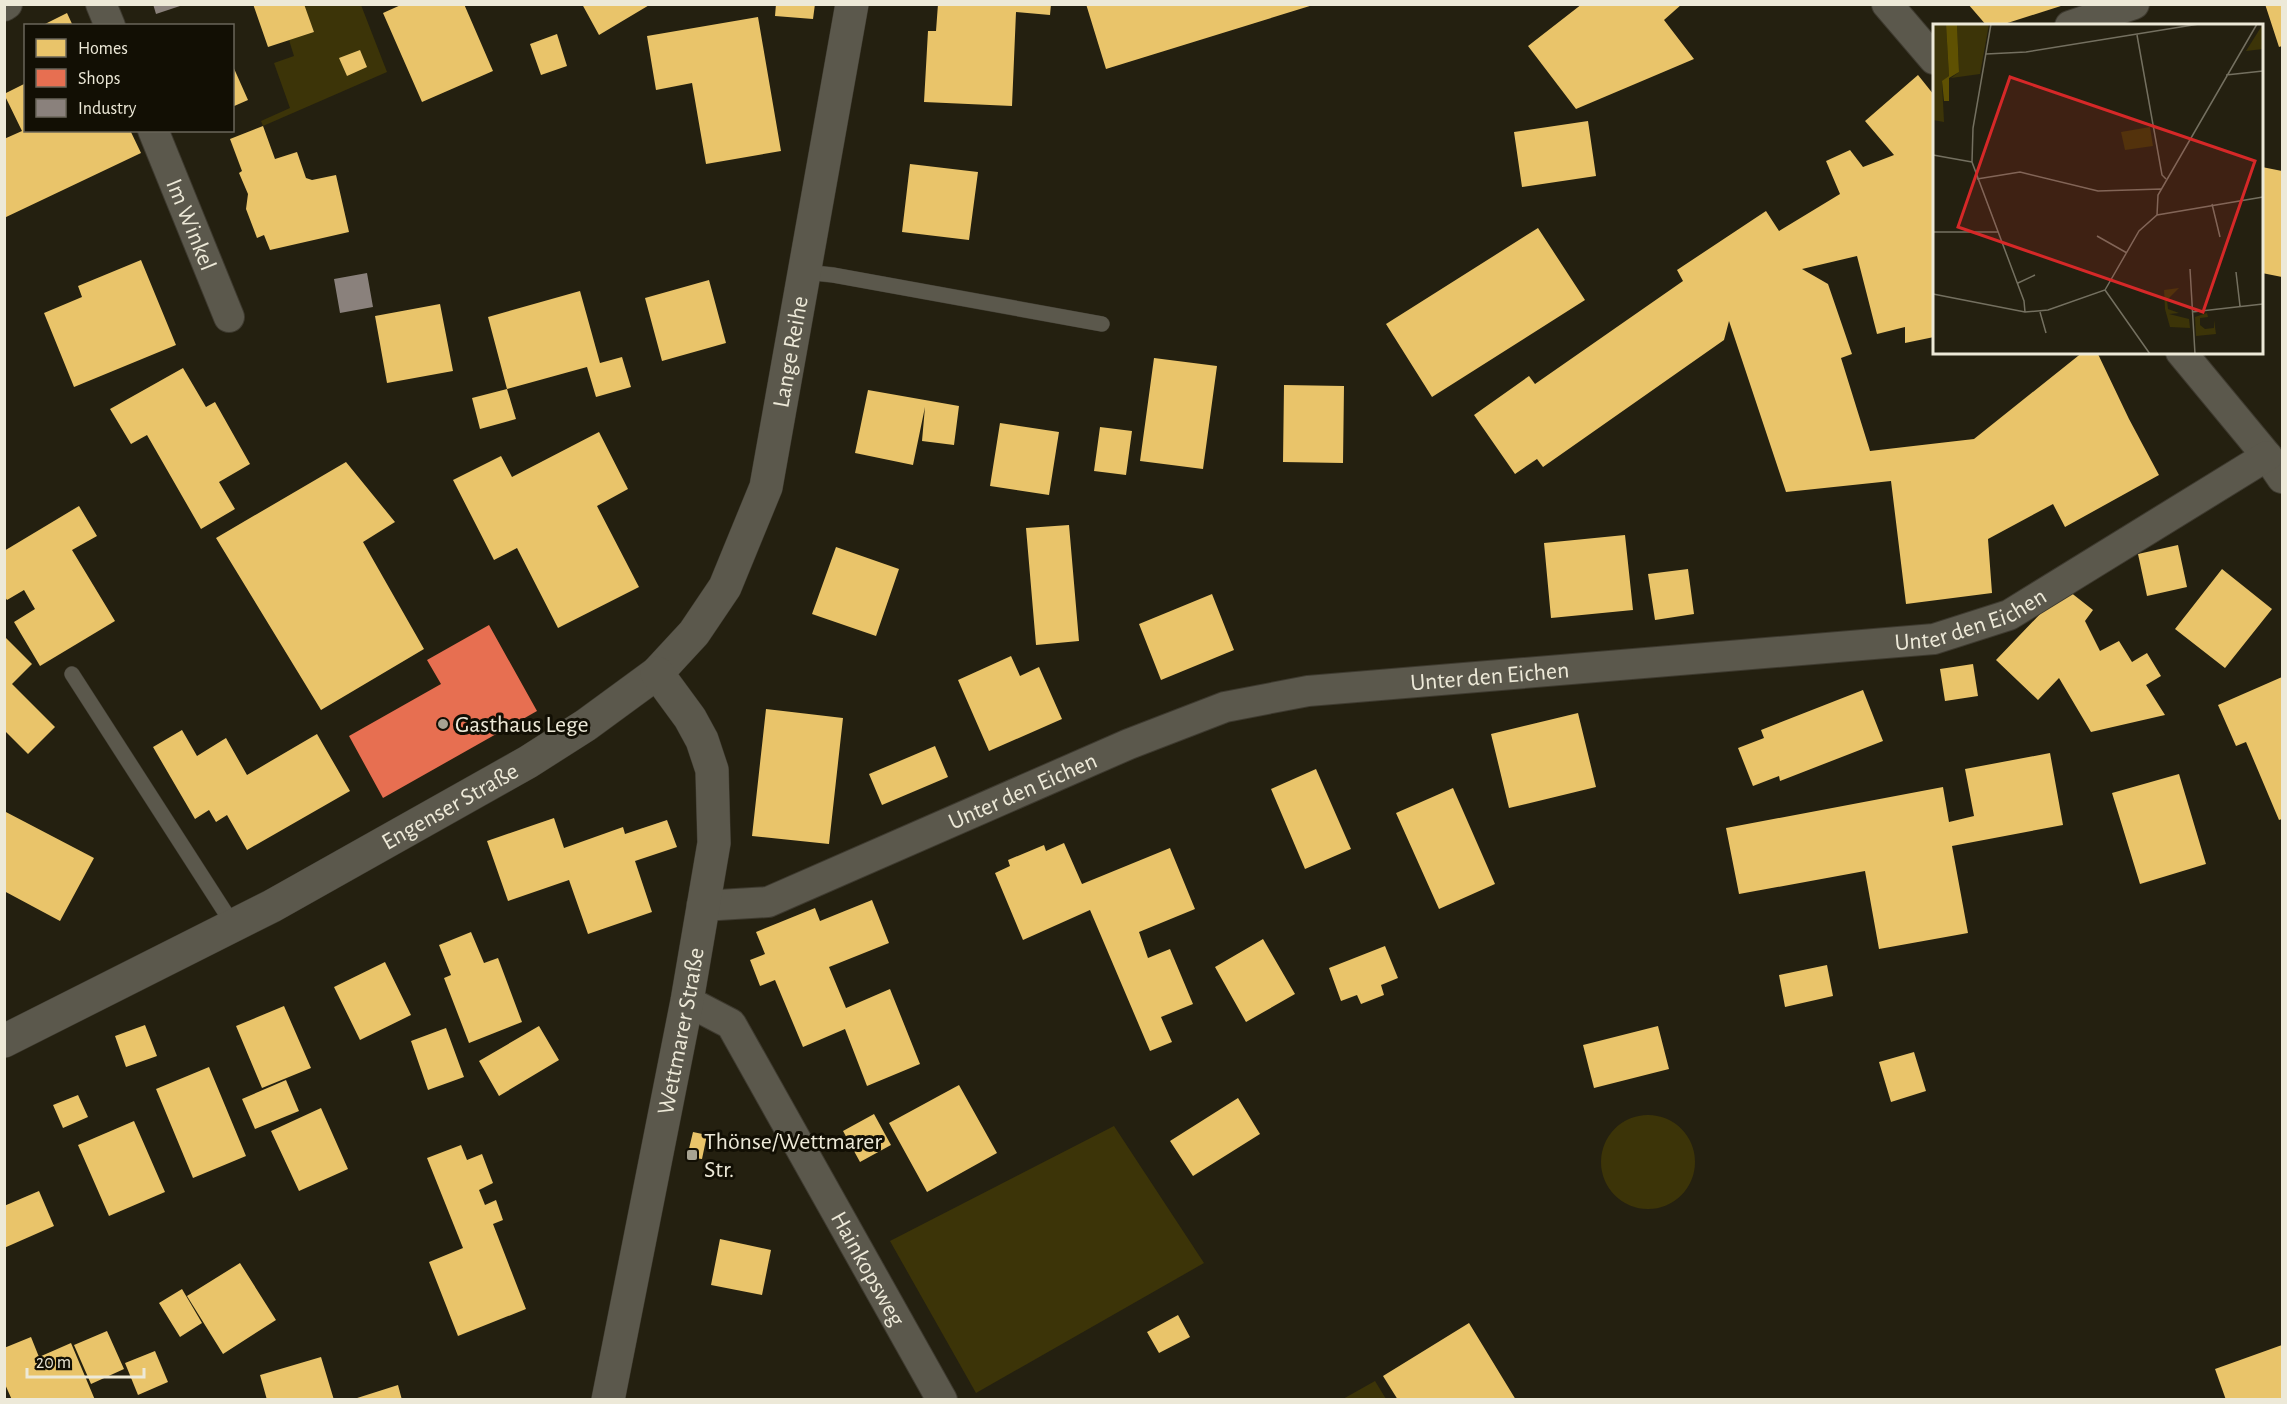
<svg xmlns="http://www.w3.org/2000/svg" width="2287" height="1404" font-family="'Alegreya Sans',sans-serif">
<rect width="100%" height="100%" fill="#242010"/>
<path fill="#3c3408" d="M 304,5 L 361,5 L 387,72 L 263,126 L 261,121 L 290,108 L 274,63 L 294,56 L 289,40 L 314,32 Z
M1601 1162a47 47 0 1 1 94 0a47 47 0 1 1-94 0Z
M 1114,1126 L 1204,1263 L 976,1393 L 890,1241 Z
M 1375,1381 L 1386,1399 L 1343,1399 Z"/>
<path fill="#e9c46a" d="M 253,4 L 304,4 L 314,32 L 268,47 Z
M 403,4 L 464,4 L 493,71 L 422,102 L 383,13 Z
M 582,4 L 651,4 L 599,35 Z
M 776,4 L 815,4 L 813,19 L 775,16 Z
M 938,4 L 1051,4 L 1050,15 L 1016,12 L 1012,106 L 924,102 L 928,31 L 936,31 Z
M 1086,4 L 1313,4 L 1313,5 L 1106,69 Z
M 1582,4 L 1682,4 L 1664,20 L 1694,59 L 1576,109 L 1528,46 Z
M 1968,4 L 2064,4 L 2064,5 L 1998,26 L 1987,26 Z
M 2265,4 L 2282,4 L 2282,46 L 2279,47 Z
M 67,13 L 73,26 L 41,26 Z
M 758,17 L 781,151 L 706,164 L 692,83 L 656,90 L 647,36 Z
M 557,34 L 567,66 L 541,75 L 530,44 Z
M 360,50 L 367,67 L 347,76 L 339,58 Z
M 232,64 L 248,100 L 232,107 Z
M 1918,75 L 1934,95 L 1934,337 L 1905,343 L 1905,327 L 1877,334 L 1857,256 L 1802,269 L 1828,284 L 1852,354 L 1841,358 L 1870,451 L 1974,439 L 2083,352 L 2097,352 L 2129,419 L 2159,475 L 2065,527 L 2053,504 L 1988,539 L 1992,593 L 1906,604 L 1891,481 L 1786,492 L 1729,321 L 1724,340 L 1543,467 L 1537,459 L 1515,474 L 1474,415 L 1529,376 L 1535,384 L 1683,281 L 1677,270 L 1766,211 L 1779,231 L 1840,194 L 1826,161 L 1850,150 L 1863,167 L 1894,155 L 1865,121 Z
M 26,83 L 26,130 L 130,130 L 141,153 L 4,218 L 4,139 L 22,131 L 4,94 Z
M 1588,121 L 1596,176 L 1522,187 L 1514,132 Z
M 263,126 L 275,159 L 297,152 L 306,178 L 312,180 L 336,175 L 349,232 L 270,250 L 264,235 L 257,238 L 246,209 L 248,194 L 239,173 L 242,171 L 230,139 Z
M 910,164 L 978,172 L 969,240 L 902,232 Z
M 2262,167 L 2282,171 L 2282,277 L 2262,273 Z
M 1538,228 L 1585,300 L 1432,397 L 1386,324 Z
M 141,260 L 176,345 L 74,387 L 44,313 L 82,297 L 78,286 Z
M 709,280 L 726,343 L 662,361 L 645,298 Z
M 580,291 L 600,363 L 622,357 L 631,387 L 596,397 L 587,367 L 507,389 L 488,317 Z
M 440,304 L 453,371 L 387,383 L 375,316 Z
M 1154,358 L 1217,366 L 1203,469 L 1140,461 Z
M 183,368 L 206,407 L 215,402 L 250,464 L 219,482 L 235,509 L 201,529 L 147,435 L 131,444 L 110,409 Z
M 1284,385 L 1344,386 L 1343,463 L 1283,462 Z
M 507,389 L 516,419 L 480,429 L 472,398 Z
M 868,390 L 959,406 L 954,445 L 922,441 L 925,407 L 913,465 L 855,453 Z
M 1000,423 L 1059,432 L 1049,495 L 990,486 Z
M 1100,427 L 1132,431 L 1126,475 L 1094,471 Z
M 599,432 L 628,489 L 597,506 L 639,587 L 558,628 L 517,548 L 494,560 L 453,480 L 501,456 L 512,477 Z
M 346,462 L 395,522 L 363,542 L 424,649 L 321,710 L 216,538 Z
M 79,506 L 97,536 L 72,550 L 115,621 L 40,666 L 14,622 L 35,609 L 24,590 L 7,600 L 4,596 L 4,551 Z
M 1069,525 L 1079,641 L 1036,645 L 1026,528 Z
M 1625,535 L 1633,610 L 1551,618 L 1544,543 Z
M 2178,545 L 2187,587 L 2147,596 L 2138,554 Z
M 836,547 L 899,569 L 876,636 L 812,614 Z
M 1688,569 L 1694,614 L 1655,620 L 1648,574 Z
M 2222,569 L 2272,609 L 2225,668 L 2175,629 Z
M 2065,588 L 2093,610 L 2085,621 L 2100,651 L 2119,641 L 2132,662 L 2147,653 L 2161,676 L 2146,685 L 2165,715 L 2091,732 L 2059,678 L 2038,700 L 1996,660 Z
M 1212,594 L 1234,650 L 1161,680 L 1139,624 Z
M 4,636 L 32,664 L 12,684 L 55,727 L 28,754 L 4,730 Z
M 1011,656 L 1020,676 L 1039,667 L 1062,719 L 989,751 L 958,680 Z
M 1973,664 L 1978,696 L 1945,701 L 1940,669 Z
M 2282,677 L 2282,819 L 2279,820 L 2246,742 L 2236,746 L 2218,705 Z
M 1863,690 L 1883,741 L 1780,781 L 1779,776 L 1753,786 L 1738,748 L 1764,738 L 1761,730 Z
M 766,709 L 843,718 L 829,844 L 752,836 Z
M 1578,713 L 1596,787 L 1509,808 L 1491,734 Z
M 182,730 L 197,756 L 226,738 L 247,775 L 317,734 L 350,791 L 247,850 L 227,815 L 216,822 L 209,810 L 195,819 L 153,747 Z
M 935,746 L 948,777 L 882,805 L 869,774 Z
M 2050,753 L 2063,825 L 1952,846 L 1968,933 L 1879,949 L 1865,871 L 1739,894 L 1726,828 L 1943,787 L 1949,822 L 1974,816 L 1965,769 Z
M 1316,769 L 1351,849 L 1305,869 L 1271,789 Z
M 2179,774 L 2206,864 L 2140,884 L 2112,793 Z
M 1453,788 L 1495,884 L 1439,909 L 1396,813 Z
M 4,811 L 94,858 L 60,921 L 4,891 Z
M 554,818 L 564,848 L 623,827 L 625,834 L 667,820 L 677,847 L 635,861 L 652,912 L 588,934 L 569,880 L 508,901 L 487,841 Z
M 1064,843 L 1082,884 L 1170,848 L 1195,909 L 1139,932 L 1148,958 L 1170,949 L 1193,1004 L 1161,1017 L 1172,1042 L 1150,1051 L 1090,910 L 1023,940 L 995,873 L 1010,866 L 1008,860 L 1044,845 L 1046,851 Z
M 872,900 L 889,943 L 829,967 L 846,1008 L 890,989 L 920,1064 L 867,1086 L 845,1029 L 803,1047 L 775,980 L 760,986 L 750,960 L 765,954 L 756,932 L 815,908 L 820,921 Z
M 471,932 L 484,963 L 498,958 L 522,1022 L 469,1043 L 444,978 L 451,975 L 439,945 Z
M 1263,939 L 1295,994 L 1246,1022 L 1215,967 Z
M 1385,946 L 1398,978 L 1381,985 L 1384,995 L 1361,1004 L 1357,995 L 1341,1001 L 1329,968 Z
M 385,962 L 411,1015 L 360,1040 L 334,987 Z
M 1827,965 L 1833,996 L 1785,1007 L 1779,975 Z
M 284,1006 L 311,1068 L 262,1088 L 236,1026 Z
M 145,1025 L 157,1056 L 126,1067 L 115,1036 Z
M 539,1026 L 559,1060 L 499,1096 L 479,1061 Z
M 1658,1026 L 1669,1069 L 1594,1088 L 1583,1045 Z
M 446,1028 L 464,1077 L 428,1090 L 411,1041 Z
M 1914,1052 L 1926,1091 L 1891,1102 L 1879,1062 Z
M 209,1067 L 246,1156 L 193,1178 L 156,1089 Z
M 286,1080 L 299,1111 L 255,1129 L 242,1099 Z
M 959,1085 L 997,1153 L 927,1192 L 889,1123 Z
M 78,1095 L 88,1117 L 63,1128 L 53,1105 Z
M 1238,1098 L 1260,1134 L 1193,1176 L 1170,1141 Z
M 321,1108 L 348,1169 L 299,1191 L 271,1131 Z
M 874,1114 L 891,1145 L 860,1162 L 843,1131 Z
M 134,1121 L 165,1192 L 109,1216 L 78,1145 Z
M 693,1132 L 707,1135 L 702,1159 L 687,1157 Z
M 461,1145 L 467,1160 L 482,1154 L 493,1183 L 479,1190 L 485,1205 L 496,1200 L 503,1220 L 493,1224 L 526,1309 L 458,1336 L 429,1262 L 463,1248 L 427,1158 Z
M 39,1191 L 54,1226 L 4,1248 L 4,1206 Z
M 720,1239 L 771,1250 L 762,1295 L 711,1285 Z
M 240,1263 L 276,1320 L 223,1354 L 187,1296 Z
M 182,1289 L 202,1323 L 180,1337 L 159,1303 Z
M 1178,1315 L 1190,1337 L 1159,1353 L 1147,1332 Z
M 1469,1323 L 1516,1400 L 1398,1400 L 1383,1376 Z
M 107,1331 L 124,1369 L 91,1384 L 74,1345 Z
M 31,1337 L 39,1357 L 71,1343 L 95,1400 L 12,1400 L 4,1382 L 4,1348 Z
M 2282,1345 L 2282,1400 L 2226,1400 L 2215,1369 Z
M 155,1351 L 168,1382 L 138,1395 L 125,1363 Z
M 321,1357 L 334,1400 L 267,1400 L 260,1375 Z
M 398,1385 L 402,1400 L 354,1400 L 354,1399 Z"/>
<path fill="#e76f51" d="M 489,625 L 537,711 L 383,798 L 349,736 L 441,684 L 427,660 Z"/>
<path fill="#8a817c" d="M 153,4 L 183,4 L 183,5 L 156,14 Z
M 367,273 L 373,307 L 340,313 L 334,279 Z"/>
<g fill="none" stroke-linecap="round" stroke-linejoin="round">
<g stroke="#3e3a2f" stroke-width="16">
<path id="service" d="M 805,272 L 833,275 L 1102,324
M 72,674 L 234,926"/>
</g>
<g stroke="#3e3a2f" stroke-width="32">
<g id="minor">
<path d="M 101,4 L 110,26"/>
<path d="M 1887,4 L 1934,59"/>
<path d="M 4,6 L 7,4"/>
<path d="M 2070,26 L 2134,4"/>
<path id="s1" d="M 153,130 L 229,317"/>
<path d="M 2181,352 L 2267,456 L 2282,478"/>
<path id="s2" d="M 702,906 L 768,902 L 1129,744 L 1225,707 L 1308,691 L 1934,639 L 2009,615 L 2267,456"/>
<path id="s3" d="M 687,1001 L 731,1024 L 942,1400"/>
</g>
</g>
<g stroke="#3e3a2f" stroke-width="34">
<g id="tertiary">
<path id="s4" d="M 4,1041 L 272,906 L 528,762 L 586,725 L 657,673 L 694,633 L 725,587 L 766,487 L 852,4"/>
<path id="s5" d="M 608,1400 L 687,1001 L 714,843 L 712,770 L 702,740 L 690,718 L 657,673"/>
</g>
</g>
<use href="#service" stroke="#5b584c" stroke-width="15"/>
<use href="#minor" stroke="#5b584c" stroke-width="30"/>
<use href="#tertiary" stroke="#5b584c" stroke-width="33"/>
</g>
<g fill="#a7a392" stroke="#120f04" stroke-width="2">
<circle cx="443" cy="724" r="6"/>
<rect x="686" y="1149" width="12" height="12" rx="3"/>
</g>
<g text-anchor="middle" stroke-width="6" stroke-linejoin="round" paint-order="stroke">
<g font-size="24" fill="#ede9d8" stroke="#120f04">
<text dy="8" stroke="none"><textPath href="#s1" startOffset="102">Im Winkel</textPath></text>
<text dy="8" stroke="none"><textPath href="#s4" startOffset="1106">Lange Reihe</textPath></text>
<text dy="8" stroke="none"><textPath href="#s2" startOffset="1316">Unter den Eichen</textPath></text>
<text dy="8" stroke="none"><textPath href="#s2" startOffset="830">Unter den Eichen</textPath></text>
<text dy="8" stroke="none"><textPath href="#s2" startOffset="344">Unter den Eichen</textPath></text>
<text dy="8" stroke="none"><textPath href="#s4" startOffset="504">Engenser Straße</textPath></text>
<text dy="8" stroke="none"><textPath href="#s5" startOffset="376">Wettmarer Straße</textPath></text>
<text dy="8" stroke="none"><textPath href="#s3" startOffset="330">Hainkopsweg</textPath></text>
</g>
<g font-size="24" fill="#ede9d8" stroke="#120f04" text-anchor="start">
<text x="455" y="732">Gasthaus Lege</text>
<text x="704" y="1149">Thönse/Wettmarer<tspan x="704" dy="28">Str.</tspan></text>
</g>
</g>
<g transform="translate(1933 24)">
<rect width="330" height="330" fill="#242010"/>
<path d="M 0,0 L 13,0 L 16,52 L 9,58 L 11,98 L 0,96 ZM 24,0 L 56,0 L 47,50 L 18,54 L 26,48 ZM 330,0 L 330,25 L 313,27 ZM 217,103 L 220,122 L 192,126 L 188,108 ZM 246,264 L 234,276 L 235,285 L 246,289 L 236,290 L 256,295 L 257,304 L 237,303 L 232,285 L 231,266 ZM 274,289 L 275,293 L 267,294 L 267,301 L 272,305 L 281,304 L 281,296 L 283,310 L 263,312 L 262,293 Z" fill="#3c3408"/>
<path d="M 13,0 L 24,0 L 26,48 L 16,54 L 16,77 L 11,77 L 9,57 L 16,52 Z" fill="#5f5102"/>
<path fill="none" stroke="#747060" stroke-width="1.5" d="M 58,0 L 40,104 L 39,138 L 91,277 L 92,288M 204,11 L 229,151 L 233,155M 53,30 L 93,28 L 266,0M 293,51 L 330,47M 0,131 L 39,138M 44,155 L 87,148 L 165,167 L 228,165M 279,180 L 287,213M 224,191 L 225,171 L 324,0M 0,208 L 65,208M 164,212 L 194,229M 257,245 L 262,330M 303,248 L 307,282M 85,259 L 102,251M 172,266 L 217,330M 0,270 L 92,288 L 115,286 L 172,266 L 206,207 L 224,191 L 330,173M 107,288 L 113,309M 259,288 L 330,280"/>
<path fill="#d62828" fill-opacity="0.15" stroke="#d62828" stroke-width="3" d="M 77,53 L 322,137 L 270,288 L 25,203 Z"/>
<rect width="330" height="330" fill="none" stroke="#ede9d8" stroke-width="3"/>
</g>
<rect width="2287" height="1404" fill="none" stroke="#ede9d8" stroke-width="12"/>
<rect x="24" y="24" width="210" height="108" fill="#120f04" stroke="#6a6659" stroke-width="1.5"/>
<rect x="36" y="39" width="30" height="18" fill="#e9c46a" stroke="#6a6659" stroke-width="1.5"/>
<text x="78" y="54" font-size="18" fill="#ede9d8">Homes</text>
<rect x="36" y="69" width="30" height="18" fill="#e76f51" stroke="#6a6659" stroke-width="1.5"/>
<text x="78" y="84" font-size="18" fill="#ede9d8">Shops</text>
<rect x="36" y="99" width="30" height="18" fill="#8a817c" stroke="#6a6659" stroke-width="1.5"/>
<text x="78" y="114" font-size="18" fill="#ede9d8">Industry</text>
<path d="M27 1368v9h117v-9" fill="none" stroke="#ede9d8" stroke-width="3"/>
<text x="36" y="1368" font-size="18" fill="#ede9d8" stroke="#120f04" stroke-width="4.5" paint-order="stroke">20 m</text>
</svg>
